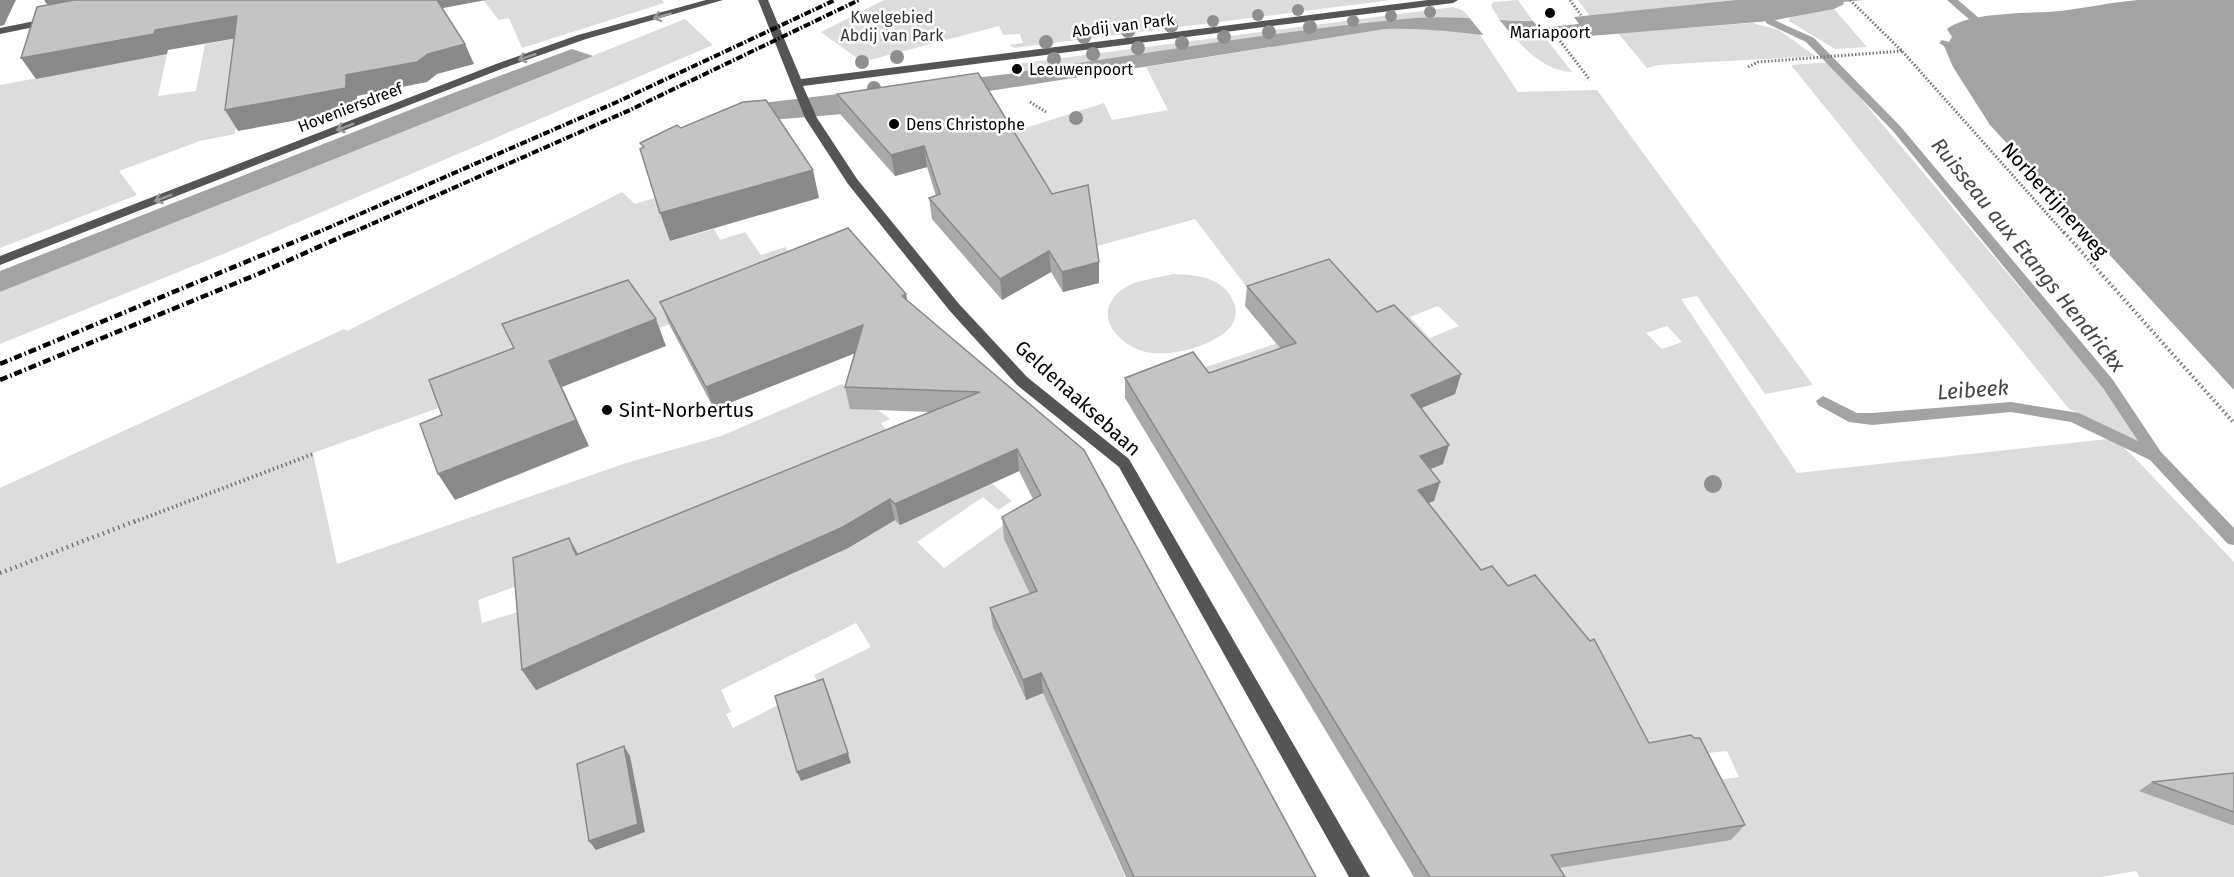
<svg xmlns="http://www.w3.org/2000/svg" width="2234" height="877" font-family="'Fira Sans',sans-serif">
<rect width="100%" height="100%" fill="#fff"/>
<path fill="#dcdcdc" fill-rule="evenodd" d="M 483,0 L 662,0 L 664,3 L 522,48 L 509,18 L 499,20 Z
M 884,0 L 1391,0 L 1014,48 L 1009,45 L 1023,43 L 1020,34 L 1003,35 L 999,26 L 862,62 L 821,32 Z
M 1518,0 L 1533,21 L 1500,20 L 1491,6 L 1493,2 Z
M 1578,0 L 1736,0 L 1590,16 Z
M 1453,7 L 1462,10 L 1471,18 L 1417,18 L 1328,29 L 1019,72 L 1016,64 Z
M 1834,9 L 1867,47 L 1835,49 L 1789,21 L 1790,17 Z
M 685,19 L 713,45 L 233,250 L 0,344 L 0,292 Z
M 1752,23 L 1779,30 L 1815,56 L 1658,65 L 1647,68 L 1618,33 Z
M 1407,28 L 1479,33 L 1518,92 L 1597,90 L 1813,385 L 1765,394 L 1697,296 L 1681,299 L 1797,473 L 2108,439 L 2122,446 L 2133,456 L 2234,562 L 2234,877 L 2140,877 L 2136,871 L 2101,877 L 1542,877 L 1538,871 L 1730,840 L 1701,782 L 1739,777 L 1727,751 L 1638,760 L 1500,605 L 1245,406 L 1191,372 L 1287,340 L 1195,219 L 1065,255 L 1035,219 L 937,156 L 1104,103 L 1112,120 L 1168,110 L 1146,67 L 1386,29 ZM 1438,306 L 1459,326 L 1430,338 L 1410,317 ZM 1667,326 L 1682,342 L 1662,349 L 1646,333 Z
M 249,36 L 235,134 L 200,141 L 119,171 L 137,195 L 0,248 L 0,85 L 167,54 L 158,96 L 196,91 L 205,44 Z
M 1514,37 L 1547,40 L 1572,72 C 1548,71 1529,54 1514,37 Z
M 1830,62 L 2101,384 L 2139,442 L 2069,409 L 1791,65 Z
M 622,192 L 635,204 L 664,195 L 671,241 L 714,229 L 720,240 L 745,232 L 761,255 L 785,247 L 792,257 L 767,285 L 655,330 L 313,453 L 337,564 L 626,463 L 721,436 L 842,384 C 856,400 874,405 890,419 L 881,423 L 899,449 L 478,600 L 482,623 L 869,503 L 979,472 L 1012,501 L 998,510 L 983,497 L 917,542 L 944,568 L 1026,509 L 1054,572 L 993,629 L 1025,699 L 1044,692 L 1125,877 L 0,877 L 0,488 L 344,329 L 347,331 ZM 856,623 L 871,647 L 814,675 L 819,684 L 733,728 L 726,714 L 731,712 L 721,690 Z
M 1173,274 C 1198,275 1224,277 1234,303 C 1237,310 1236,318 1232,325 C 1216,347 1164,360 1139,350 C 1111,338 1093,310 1124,288 C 1137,280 1158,278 1173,274 Z"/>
<path fill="#a3a3a3" d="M 1736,0 L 1863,0 L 1843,2 L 1844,4 L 1834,9 L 1770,21 L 1590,36 C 1523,47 1454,26 1386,29 L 843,114 L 748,122 L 761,103 L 1016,73 L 1018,77 L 1021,76 L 1019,72 C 1151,53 1283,30 1415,18 C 1455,15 1494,21 1533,21 L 1539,28 L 1579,24 L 1574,17 Z
M 2138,0 L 2234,0 L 2234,390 L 1990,125 L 1953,67 L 1944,46 L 1939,43 L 1942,40 L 1949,42 L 1952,37 L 1947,29 C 1971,11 2029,14 2060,11 C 2086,8 2112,2 2138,0 Z
M 572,49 L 593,56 L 0,292 L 0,271 L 448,95 Z"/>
<path fill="#fff" d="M 1467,15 L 1497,17 L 1517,41 L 1485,37 Z"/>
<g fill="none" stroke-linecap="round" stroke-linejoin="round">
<path fill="#a3a3a3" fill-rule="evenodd" d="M 1947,0 L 1958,0 L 1980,19 L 1979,21 L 1971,21 Z
M 1770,18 L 1814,38 L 1901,127 L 2113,380 L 2161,452 L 2234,528 L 2234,545 L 2228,544 L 2150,460 L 2071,422 L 2011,412 L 1872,425 L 1849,422 L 1818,405 L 1816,401 L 1823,396 L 1857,413 L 1872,413 L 2011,402 L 2079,413 L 2138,441 L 2103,388 L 1893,131 L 1806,42 L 1766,23 L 1766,19 Z"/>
<path stroke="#777" stroke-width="3" stroke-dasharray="1.5 2" stroke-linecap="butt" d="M 1570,0 L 1581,15
M 1850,0 L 1902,51 L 2065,234
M 1560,41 L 1590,80
M 1748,67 L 1758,62 L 1902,51
M 1030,102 L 1046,112"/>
<path stroke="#777" stroke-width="4" stroke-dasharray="1.5 3" stroke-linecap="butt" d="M 2064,232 L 2234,423
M 134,522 L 313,454"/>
<path stroke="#777" stroke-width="4.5" stroke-dasharray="1.5 4" stroke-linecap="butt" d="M 0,573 L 138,520"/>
<path fill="#555" fill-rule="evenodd" d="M 706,0 L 723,0 L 586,39 L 504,68 L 0,265 L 0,256 L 496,64 L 578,35 Z
M 758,0 L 768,0 L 801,79 L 1428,0 L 1458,0 L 1453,3 L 803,86 L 817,118 L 857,179 L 959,304 L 1027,377 L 1129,459 L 1370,877 L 1349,877 L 1119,467 L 1017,385 L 949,310 L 848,184 L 805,118 Z
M 50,18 L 54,19 L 54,23 L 0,34 L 0,28 Z"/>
<path stroke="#000" stroke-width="4" stroke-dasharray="7 2 1.5 2" stroke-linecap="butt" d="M 314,234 L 617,102 L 835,0
M 349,234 L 630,110 L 859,0"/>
<path stroke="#000" stroke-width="4.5" stroke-dasharray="8 3 1.5 3" stroke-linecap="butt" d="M 0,364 L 318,232
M 0,380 L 258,274 L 352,232"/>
</g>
<g fill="#8f8f8f">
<circle cx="1298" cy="10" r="6"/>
<circle cx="1430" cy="12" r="6"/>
<circle cx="1258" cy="15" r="6"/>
<circle cx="1391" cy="16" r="6"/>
<circle cx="1213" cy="21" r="6"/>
<circle cx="1353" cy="21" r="6"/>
<circle cx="1171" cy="26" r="7"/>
<circle cx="1310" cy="27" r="7"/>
<circle cx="1128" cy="31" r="7"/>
<circle cx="1269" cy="32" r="7"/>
<circle cx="1084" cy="37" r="7"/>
<circle cx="1224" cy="37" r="7"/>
<circle cx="1046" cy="42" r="7"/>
<circle cx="1182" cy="43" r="7"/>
<circle cx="1138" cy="48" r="7"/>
<circle cx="1093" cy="54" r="7"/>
<circle cx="897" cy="57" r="7"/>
<circle cx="1054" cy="59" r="7"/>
<circle cx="862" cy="62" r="7"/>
<circle cx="874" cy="88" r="7"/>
<circle cx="1076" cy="118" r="7"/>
<circle cx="1713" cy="484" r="9"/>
</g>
<path fill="#a9a9a9" d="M 837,94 L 1052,194 L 1099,262 L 1099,283 L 1063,292 L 1051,272 L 1002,300 L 932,219 L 929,198 L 936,196 L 927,167 L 895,176 L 841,115 Z
M 1247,286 L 1377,312 L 1461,374 L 1455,394 L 1421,408 L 1443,464 L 1430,469 L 1434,501 L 1429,503 L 1481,570 L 1508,586 L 1649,743 L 1745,825 L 1731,840 L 1559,868 L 1565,877 L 1414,877 L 1125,398 L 1125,378 L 1209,373 L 1280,348 L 1245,306 Z
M 906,294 L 907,301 L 1084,450 L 1316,877 L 1126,877 L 1043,693 L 1026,700 L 993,628 L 990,608 L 1030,594 L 1004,539 L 1002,517 L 1033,499 L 1019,471 L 900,525 L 895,520 L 848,548 L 536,690 L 522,670 L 578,554 L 930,412 L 850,409 L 845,387 L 855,353 L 714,409 L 669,324 L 660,302 Z
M 2234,773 L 2234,825 L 2232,825 L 2139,791 L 2152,782 Z"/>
<path fill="#898989" d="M 0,0 L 16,0 L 4,25 L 0,26 Z
M 44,0 L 139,0 L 55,16 Z
M 434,0 L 486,0 L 438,9 Z
M 237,16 L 249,36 L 168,50 L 167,54 L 36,79 L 21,58 L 155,30 Z
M 465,44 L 474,64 L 437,74 L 427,82 L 357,96 L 357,109 L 238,131 L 225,110 L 346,75 Z
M 924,146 L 927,167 L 895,176 L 891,155 Z
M 813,170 L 819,198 L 670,241 L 660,213 Z
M 1049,251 L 1051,272 L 1002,300 L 1000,279 Z
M 1099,262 L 1099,283 L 1063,292 L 1062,272 Z
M 906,294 L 910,317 L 902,296 Z
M 656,319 L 666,346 L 562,387 L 589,446 L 455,500 L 438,474 L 549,361 Z
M 863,325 L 868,348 L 714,409 L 706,387 Z
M 1461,374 L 1455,394 L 1405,415 L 1411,395 Z
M 1449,445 L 1443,464 L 1415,475 L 1420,456 Z
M 1017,449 L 1019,471 L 900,525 L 895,504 Z
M 1440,482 L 1434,501 L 1413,509 L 1418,490 Z
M 890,499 L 895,520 L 848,548 L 536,690 L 522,670 Z
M 569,538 L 581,559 L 576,555 Z
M 1041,673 L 1043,693 L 1026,700 L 1023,680 Z
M 827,688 L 851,763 L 801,781 L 797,772 Z
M 624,746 L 630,756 L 645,832 L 596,850 L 589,841 Z"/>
<path fill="#c4c4c4" stroke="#898989" stroke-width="1.5" d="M 74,0 L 437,0 L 465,44 L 428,54 L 417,62 L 346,75 L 346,88 L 225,110 L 237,16 L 155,30 L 154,34 L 21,58 L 37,7 Z
M 978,73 L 1052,194 L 1088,185 L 1099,262 L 1062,272 L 1049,251 L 1000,279 L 929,198 L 940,194 L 924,146 L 891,155 L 837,94 Z
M 766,100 L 813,170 L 660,213 L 640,149 L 644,147 L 640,143 L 677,125 L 681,128 L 743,102 Z
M 848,228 L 906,294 L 902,296 L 1084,450 L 1316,877 L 1134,877 L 1041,673 L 1023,680 L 990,608 L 1037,591 L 1002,517 L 1041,495 L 1017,449 L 895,504 L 890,499 L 843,527 L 522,670 L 513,558 L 569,538 L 576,555 L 980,392 L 845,387 L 863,325 L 706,387 L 660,302 Z
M 1329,259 L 1377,312 L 1394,305 L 1461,374 L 1411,395 L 1449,445 L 1420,456 L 1440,482 L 1418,490 L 1481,570 L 1492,566 L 1508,586 L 1535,575 L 1590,641 L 1594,639 L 1649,743 L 1691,735 L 1694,738 L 1700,738 L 1745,825 L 1551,855 L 1565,877 L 1430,877 L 1125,378 L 1193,352 L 1209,373 L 1296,343 L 1247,286 Z
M 628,280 L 656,319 L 549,361 L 576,420 L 438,474 L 420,424 L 442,415 L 429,380 L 514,348 L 502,324 Z
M 823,679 L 848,753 L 797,772 L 775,696 Z
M 624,746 L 638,824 L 589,841 L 577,764 Z
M 2234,773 L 2234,812 L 2152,782 Z"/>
<defs><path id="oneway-shaft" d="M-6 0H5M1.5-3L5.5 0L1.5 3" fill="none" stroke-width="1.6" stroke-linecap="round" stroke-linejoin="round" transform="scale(1.5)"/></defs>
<g stroke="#999">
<use href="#oneway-shaft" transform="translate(662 16) rotate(165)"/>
<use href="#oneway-shaft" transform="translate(527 57) rotate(161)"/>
<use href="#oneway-shaft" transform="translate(345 127) rotate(159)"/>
<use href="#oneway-shaft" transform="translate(163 198) rotate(159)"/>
</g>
<g fill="#000" stroke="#fff" stroke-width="2">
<circle cx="1550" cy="13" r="6"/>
<circle cx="1017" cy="69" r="6"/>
<circle cx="894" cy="124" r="6"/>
<circle cx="607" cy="410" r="6"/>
</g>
<g text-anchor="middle" stroke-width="5" stroke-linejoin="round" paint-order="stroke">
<g font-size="16" fill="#333" stroke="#fff">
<text x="892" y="23">Kwelgebied<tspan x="892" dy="18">Abdij van Park</tspan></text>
</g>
<g font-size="16" fill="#000" stroke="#fff">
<text transform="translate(1123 25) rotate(-7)" y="6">Abdij van Park</text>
<text transform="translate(350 107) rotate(-21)" y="6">Hoveniersdreef</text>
</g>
<g font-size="16" fill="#000" stroke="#fff" text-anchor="start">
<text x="1550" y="38" text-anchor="middle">Mariapoort</text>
<text x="1029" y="75">Leeuwenpoort</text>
<text x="906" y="130">Dens Christophe</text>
</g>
<g font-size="20" fill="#000" stroke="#fff">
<text transform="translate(2055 200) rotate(48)" y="7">Norbertijnerweg</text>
<text transform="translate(1078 398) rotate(42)" y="7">Geldenaaksebaan</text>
</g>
<g font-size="20" fill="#000" stroke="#fff" text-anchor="start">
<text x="619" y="417">Sint-Norbertus</text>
</g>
<g font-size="21" font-style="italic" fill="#444" stroke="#fff">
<text transform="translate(2028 255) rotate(51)" y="7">Ruisseau aux Etangs Hendrickx</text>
<text transform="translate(1973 390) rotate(-4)" y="7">Leibeek</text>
</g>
</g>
</svg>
